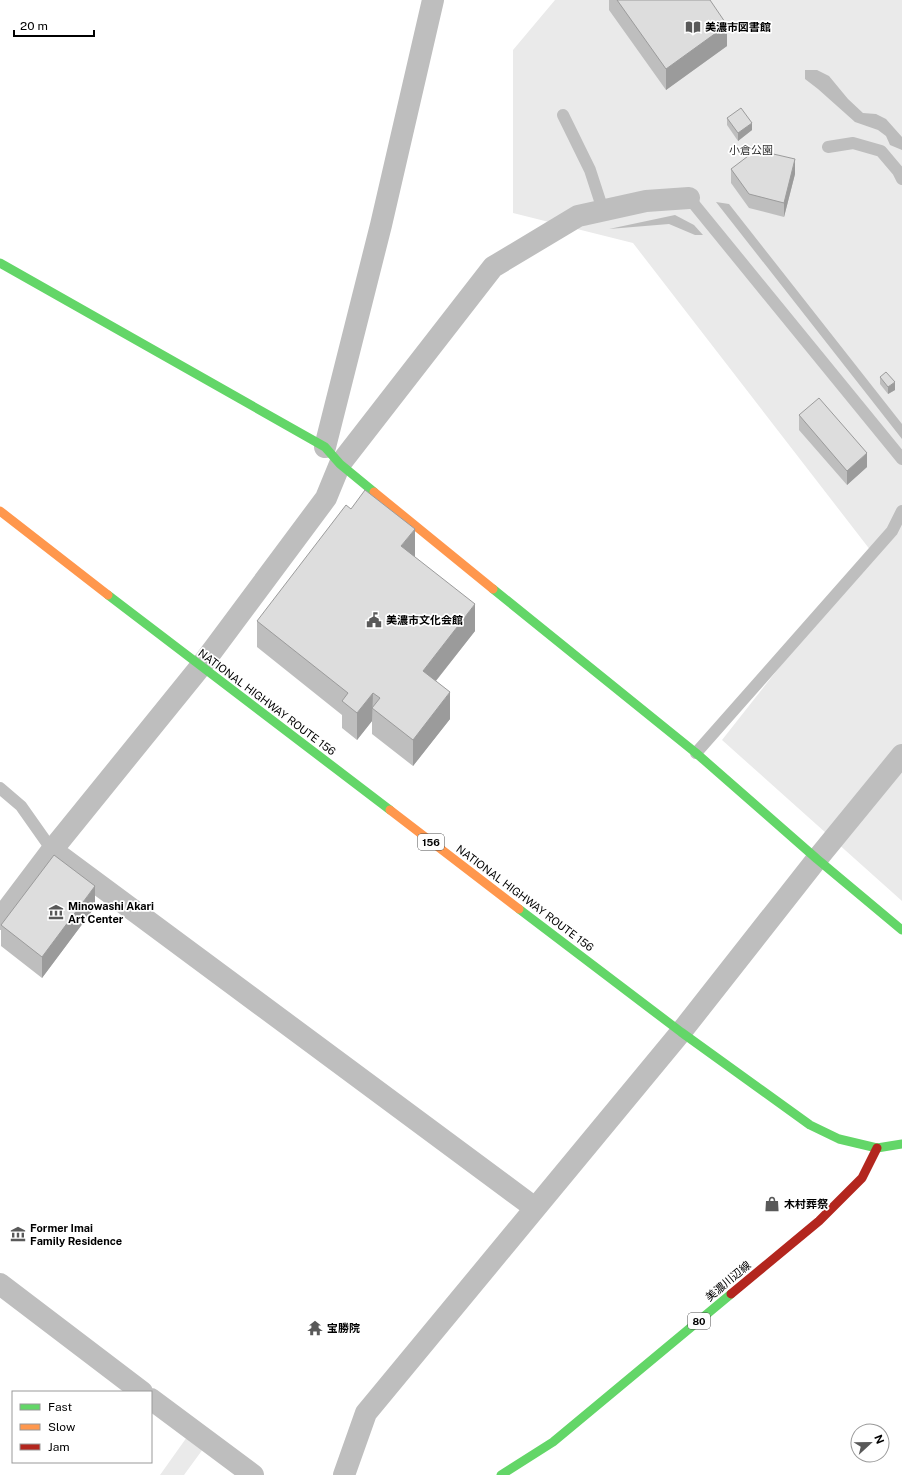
<svg xmlns="http://www.w3.org/2000/svg" width="902" height="1475" font-family="'Public Sans','Noto Sans JP',sans-serif">
<rect width="100%" height="100%" fill="#fff"/>
<path fill="#eaeaea" d="M 555,0 L 902,0 L 902,901 L 722,740 L 871,551 L 633,243 L 513,213 L 513,50 Z
M 187,1437 L 203,1449 L 184,1475 L 160,1475 Z"/>
<path fill="#bcbcbc" d="M 805,70 L 817,70 L 829,76 L 848,99 L 863,113 L 876,114 L 886,119 L 902,137 L 902,150 L 890,145 L 886,136 L 878,130 L 855,122 L 818,89 L 805,79 Z
M 716,202 L 729,204 L 902,424 L 902,439 Z
M 675,215 L 694,225 L 703,235 L 695,235 L 669,224 L 609,229 Z"/>
<g fill="none" stroke-linecap="round" stroke-linejoin="round">
<path stroke="#bebebe" stroke-width="12" d="M 563,115 L 590,170 L 603,210
M 828,147 L 853,143 L 881,151 L 898,171 L 902,179
M 689,198 L 902,459
M 696,753 L 892,531 L 902,511
M 0,788 L 21,806 L 52,850"/>
<path stroke="#bebebe" stroke-width="22" d="M 325,447 L 381,225 L 433,0
M 52,850 L 535,1208
M 0,919 L 52,850 L 201,666 L 326,498 L 340,464 L 493,267 L 578,216 L 646,201 L 689,198
M 0,1284 L 142,1392
M 151,1399 L 253,1475
M 344,1475 L 366,1413 L 681,1032 L 817,859 L 902,755"/>
<path stroke="#63d668" stroke-width="9" d="M 0,263 L 325,447 L 340,464 L 374,492
M 493,589 L 696,753 L 817,859 L 902,930
M 108,595 L 390,810
M 519,909 L 681,1032 L 810,1125 L 839,1139 L 877,1148 L 902,1144
M 501,1475 L 553,1442 L 731,1294"/>
<path stroke="#ff974d" stroke-width="9" d="M 374,492 L 493,589
M 0,511 L 108,595
M 390,810 L 519,909"/>
<path stroke="#b3261e" stroke-width="9" d="M 731,1294 L 819,1221 L 862,1178 L 877,1148"/>
</g>
<path fill="#bebebe" d="M 609,0 L 710,0 L 727,46 L 666,90 L 609,10 Z
M 727,118 L 752,130 L 738,141 L 727,125 Z
M 731,169 L 795,174 L 784,217 L 749,208 L 731,183 Z
M 880,377 L 895,390 L 888,394 L 880,384 Z
M 799,415 L 867,467 L 847,485 L 799,430 Z
M 415,556 L 414,557 L 475,631 L 436,681 L 450,719 L 413,766 L 372,734 L 372,721 L 357,740 L 342,728 L 342,715 L 257,647 L 257,621 Z
M 95,907 L 42,978 L 1,946 L 1,925 Z"/>
<path fill="#9b9b9b" d="M 727,25 L 727,46 L 666,90 L 666,69 Z
M 752,123 L 752,130 L 738,141 L 738,133 Z
M 795,159 L 795,174 L 784,217 L 784,203 Z
M 895,382 L 895,390 L 888,394 L 888,387 Z
M 867,453 L 867,467 L 847,485 L 847,471 Z
M 415,529 L 415,556 L 401,573 L 401,546 Z
M 475,604 L 475,631 L 423,697 L 423,671 Z
M 450,692 L 450,719 L 413,766 L 413,740 Z
M 373,693 L 372,721 L 357,740 L 357,713 Z
M 95,886 L 95,907 L 42,978 L 42,957 Z"/>
<path fill="#ddd" stroke="#9b9b9b" d="M 617,0 L 710,0 L 727,25 L 666,69 Z
M 741,108 L 752,123 L 738,133 L 727,118 Z
M 756,150 L 795,159 L 784,203 L 749,194 L 731,169 Z
M 886,372 L 895,382 L 888,387 L 880,377 Z
M 819,398 L 867,453 L 847,471 L 799,415 Z
M 365,490 L 415,529 L 401,546 L 475,604 L 423,671 L 450,692 L 413,740 L 372,708 L 380,698 L 373,693 L 357,713 L 342,701 L 348,693 L 257,621 L 346,505 L 351,509 Z
M 54,855 L 95,886 L 42,957 L 1,925 Z"/>
<defs>
<g id="library-bare" transform="scale(1.2)"><path d="M-6-4Q-3-5.5-.7-3.5V5Q-3 3-6 4ZM6-4Q3-5.5 .7-3.5V5Q3 3 6 4Z" fill="#595959" stroke="#fff" stroke-width="2.5" paint-order="stroke"/></g>
<g id="civic-bare" transform="scale(1.2)"><path d="M-.6-6.5H3V-4.5H.6V-3L4-1V1h2V6H-6V1h2V-1L-.6-3ZM-1.2 2.5V6h2.4V2.5Z" fill="#595959" stroke="#fff" stroke-width="2.5" paint-order="stroke"/></g>
<g id="museum-bare" transform="scale(1.2)"><path d="M0-6L6-3V-2H-6V-3ZM-5-1h2V3h-2ZM-1-1h2V3h-2ZM3-1h2V3H3ZM-6 4H6V6H-6Z" fill="#595959" stroke="#fff" stroke-width="2.5" paint-order="stroke"/></g>
<g id="shop-bare" transform="scale(1.2)"><path d="M-5-2.5h2.3a2.7 3.5 0 0 1 5.4 0H5L5.5 6h-11ZM-1.5-2.5h3a1.5 2.3 0 0 0-3 0Z" fill="#595959" stroke="#fff" stroke-width="2.5" paint-order="stroke"/></g>
<g id="temple-bare" transform="scale(1.2)"><path d="M0-6L5-2H3V0L6.5 2.5H4V6H1.5V3h-3V6H-4V2.5H-6.5L-3 0V-2H-5Z" fill="#595959" stroke="#fff" stroke-width="2.5" paint-order="stroke"/></g>
</defs>
<g fill-rule="evenodd">
<use href="#library-bare" x="693" y="27"/>
<use href="#civic-bare" x="374" y="620"/>
<use href="#museum-bare" x="56" y="912"/>
<use href="#shop-bare" x="772" y="1204"/>
<use href="#museum-bare" x="18" y="1234"/>
<use href="#temple-bare" x="315" y="1328"/>
</g>
<g text-anchor="middle" stroke-width="3.5" stroke-linejoin="round" paint-order="stroke">
<g fill="#fff" stroke="#4c4c4c" stroke-width="1">
<rect x="418" y="834" width="26" height="16" rx="3"/>
<rect x="688" y="1313" width="22" height="16" rx="3"/>
</g>
<g font-size="10" font-weight="bold" fill="#000">
<text x="431" y="846">156</text>
<text x="699" y="1325">80</text>
</g>
<g font-size="11" font-weight="bold" fill="#000" stroke="#fff" text-anchor="start">
<text x="705" y="31">美濃市図書館</text>
<text x="386" y="624">美濃市文化会館</text>
<text x="68" y="910">Minowashi Akari<tspan x="68" dy="13">Art Center</tspan></text>
<text x="784" y="1208">木村葬祭</text>
<text x="30" y="1232">Former Imai<tspan x="30" dy="13">Family Residence</tspan></text>
<text x="327" y="1332">宝勝院</text>
</g>
<g font-size="11" fill="#303030" stroke="#fff">
<text x="751" y="154">小倉公園</text>
</g>
<g font-size="11" fill="#000" stroke="#fff">
<text transform="translate(267 702) rotate(37)" y="4">NATIONAL HIGHWAY ROUTE 156</text>
<text transform="translate(525 898) rotate(37)" y="4">NATIONAL HIGHWAY ROUTE 156</text>
<text transform="translate(728 1281) rotate(-40)" y="4">美濃川辺線</text>
</g>
</g>
<rect x="12" y="1391" width="140" height="72" fill="#ffffff" stroke="#999999"/>
<rect x="20" y="1404" width="20" height="6" fill="#63d668" stroke="#999999"/>
<text x="48" y="1411" font-size="12" fill="#000000">Fast</text>
<rect x="20" y="1424" width="20" height="6" fill="#ff974d" stroke="#999999"/>
<text x="48" y="1431" font-size="12" fill="#000000">Slow</text>
<rect x="20" y="1444" width="20" height="6" fill="#b3261e" stroke="#999999"/>
<text x="48" y="1451" font-size="12" fill="#000000">Jam</text>
<g transform="translate(870 1443) rotate(68)"><circle r="19" fill="#ffffff" stroke="#999999"/>
<path d="M0-3L7 15L0 10L-7 15Z" fill="#595959"/>
<text y="-6" font-size="11" font-weight="bold" text-anchor="middle" fill="#000000">N</text>
</g>
<path d="M14 30v6h80v-6" fill="none" stroke="#000000" stroke-width="2"/>
<text x="20" y="30" font-size="12" fill="#000000" stroke="#ffffff" stroke-width="3" paint-order="stroke">20 m</text>
</svg>
